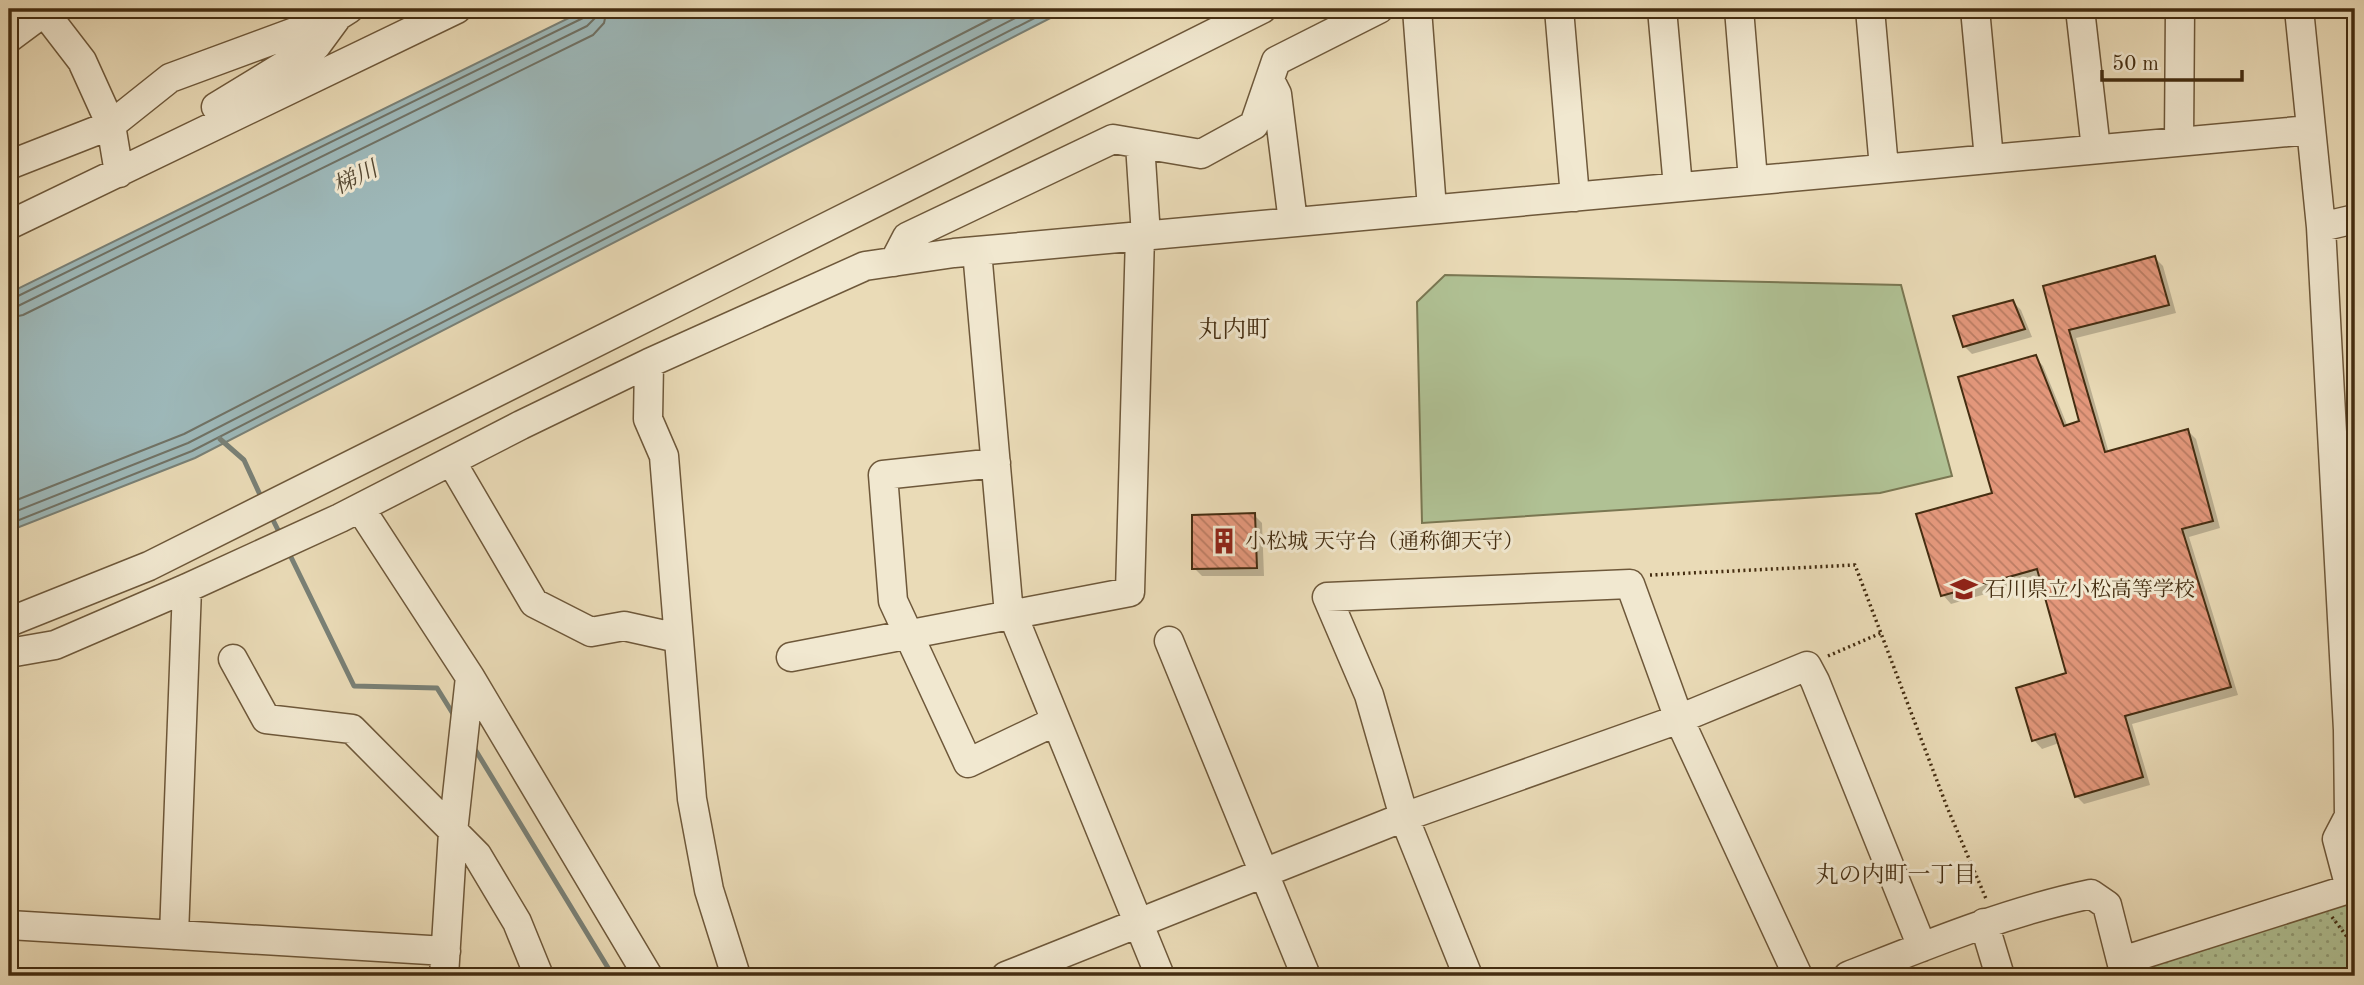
<svg xmlns="http://www.w3.org/2000/svg" width="2364" height="985" font-family="'Old Standard TT','Noto Serif JP',serif">
<defs>
<pattern id="park-dots" width="8" height="8" patternUnits="userSpaceOnUse" patternTransform="scale(1.75)"><rect width="8" height="8" fill="#b0c194"/><path d="M2 2h.1M6 6h.1" fill="none" stroke="#919d77" stroke-width="1.8" stroke-linecap="round"/></pattern>
<pattern id="building-back-hatch" width="6" height="6" patternUnits="userSpaceOnUse" patternTransform="scale(1.75)"><rect width="6" height="6" fill="#e3977b"/><path d="M-1 5l2 2M0 0l6 6M5-1l2 2" fill="none" stroke="#ba7c63"/></pattern>
</defs>
<rect width="100%" height="100%" fill="#eadbb7"/>
<filter id="stains"><feTurbulence type="fractalNoise" baseFrequency=".00286" numOctaves="4"/><feColorMatrix values="0 0 0 0 .2 0 0 0 0 .09 0 0 0 0 .02 0 0 0 .5 -.17"/></filter>
<radialGradient id="worn" r=".72"><stop offset=".6" stop-color="#630" stop-opacity="0"/><stop offset="1" stop-color="#630" stop-opacity=".3"/></radialGradient>
<path fill="url(#park-dots)" stroke="#7a7752" stroke-width="2" d="M 2355,900 L 2355,976 L 2132,976 L 2131,971 Z"/>
<path fill="#b0c194" stroke="#7a7752" stroke-width="2" d="M 1445,275 L 1901,285 L 1952,476 L 1880,493 L 1422,523 L 1417,302 Z"/>
<path fill="#9db8b9" stroke="#798076" stroke-width="2" d="M 587,9 L 1068,9 L 195,458 L 9,531 L 9,293 Z"/>
<path fill="#0003" d="M 2155,258 L 2163,266 L 2176,313 L 2076,338 L 2109,453 L 2188,431 L 2196,439 L 2220,528 L 2189,537 L 2238,695 L 2132,724 L 2150,785 L 2084,804 L 2076,796 L 2059,743 L 2042,749 L 2034,740 L 2068,675 L 2041,578 L 1951,604 L 1943,595 L 1994,495 L 2035,357 L 2043,366 L 2068,427 L 2081,422 L 2046,287 Z
M 2013,302 L 2021,310 L 2032,337 L 1972,354 L 1964,346 Z
M 1254,515 L 1262,523 L 1264,576 L 1202,576 L 1194,568 Z"/>
<g fill="none" stroke-linecap="round" stroke-linejoin="round">
<path stroke="#707265" stroke-width="2" d="M 9,299 L 14,298 L 583,18 L 587,14 L 588,9
M 9,308 L 18,306 L 587,26 L 595,18 L 597,9
M 9,318 L 23,315 L 593,35 L 604,23 L 607,9
M 9,503 L 184,434 L 1010,9
M 9,514 L 188,443 L 1033,9
M 9,524 L 192,451 L 1052,9"/>
<path stroke="#798076" stroke-width="5" d="M 220,439 L 244,460 L 262,499
M 270,514 L 281,536
M 288,551 L 354,686 L 437,688 L 455,717
M 473,746 L 613,976"/>
</g>
<path fill="url(#building-back-hatch)" stroke="#442d11" stroke-width="2" d="M 2155,256 L 2169,305 L 2069,330 L 2105,452 L 2188,429 L 2213,521 L 2182,529 L 2231,687 L 2125,716 L 2143,777 L 2075,797 L 2055,734 L 2032,741 L 2016,688 L 2066,673 L 2037,569 L 1941,596 L 1916,514 L 1992,493 L 1958,377 L 2036,355 L 2064,426 L 2079,421 L 2043,286 Z
M 2013,300 L 2025,329 L 1963,347 L 1953,316 Z
M 1255,513 L 1257,568 L 1192,569 L 1192,515 Z"/>
<g fill="none" stroke-linecap="round" stroke-linejoin="round">
<g stroke="#6e583a" stroke-width="31">
<path id="minor" d="M 42,9 L 82,61 L 111,125 L 119,173
M 1417,9 L 1432,209
M 1559,9 L 1575,197
M 1662,9 L 1678,187
M 1739,9 L 1753,180
M 1870,9 L 1884,168
M 1975,9 L 1989,159
M 2080,9 L 2096,149
M 2299,9 L 2321,227 L 2348,730 L 2349,816 L 2337,839 L 2350,888
M 9,38 L 44,12
M 1270,80 L 1277,94 L 1293,222
M 216,107 L 316,46 L 338,16
M 2179,141 L 2180,9
M 1140,144 L 1146,236
M 9,165 L 111,125 L 170,78 L 338,16 L 349,9
M 9,225 L 457,9
M 2321,227 L 2355,219
M 977,251 L 1008,603 L 1160,976
M 894,262 L 907,237 L 1113,139 L 1201,154 L 1254,125 L 1276,61 L 1379,9
M 649,363 L 648,419 L 664,456 L 692,799 L 709,890 L 736,976
M 451,461 L 534,603 L 591,632 L 624,626 L 678,638
M 996,463 L 883,475 L 893,601 L 968,763 L 1056,721
M 360,508 L 470,677 L 648,976
M 9,622 L 149,566 L 1262,9
M 1169,641 L 1306,976
M 9,653 L 55,645 L 187,588 L 340,518 L 521,425 L 649,363 L 865,266 L 954,253 L 2310,130
M 791,657 L 1130,592 L 1140,236
M 233,659 L 266,719 L 352,729 L 477,855 L 517,922 L 539,976
M 1984,923 L 2000,976
M 9,925 L 446,951
M 174,935 L 187,588
M 2122,961 L 2355,887
M 444,976 L 453,832 L 470,677
M 1006,976 L 1404,817 L 1679,719 L 1807,666 L 1815,681 L 1922,947
M 1468,976 L 1404,817 L 1369,695 L 1327,597 L 1630,584 L 1679,719 L 1798,976
M 1848,976 C 1929,944 2006,912 2091,894 L 2107,905 L 2125,976"/>
</g>
<path stroke="#442d11" stroke-width="3.5" stroke-dasharray="2 3.5" stroke-linecap="butt" d="M 1650,575 L 1855,565 L 1947,807 L 1987,901
M 1828,656 L 1881,633
M 2332,917 L 2351,942 L 2355,954"/>
<use href="#minor" stroke="#f1e8d0" stroke-width="28"/>
</g>
<defs>
<g id="building-bare" transform="scale(2.1)"><path d="M-4-6H4V6H1V3H-1V6H-4ZM-2.5-4.3h1.7v1.8h-1.7ZM.8-4.3h1.7v1.8H.8ZM-2.5-1h1.7V.8h-1.7ZM.8-1h1.7V.8H.8Z" fill="#8f2418" stroke="#f1e8d0" stroke-width="2.5" paint-order="stroke"/></g>
<g id="school-bare" transform="scale(2.1)"><path d="M0-5L7-2L0 1L-7-2ZM-4 1L0 2.5L4 1V4Q0 6-4 4Z" fill="#8f2418" stroke="#f1e8d0" stroke-width="2.5" paint-order="stroke"/></g>
</defs>
<g fill-rule="evenodd">
<use href="#building-bare" x="1224" y="541"/>
<use href="#school-bare" x="1964" y="589"/>
</g>
<g text-anchor="middle" stroke-width="6" stroke-linejoin="round" paint-order="stroke">
<g font-size="21" fill="#442d11" stroke="#f1e8d0" text-anchor="start">
<text x="1245" y="548">小松城 天守台（通称御天守）</text>
<text x="1985" y="596">石川県立小松高等学校</text>
</g>
<g font-size="23" font-style="italic" fill="#564933" stroke="#f1e8d0">
<text transform="translate(355 177) rotate(-26)" y="8">梯川</text>
</g>
<g font-size="23" fill="#442d11" stroke="#f1e8d0">
<text x="1896" y="882">丸の内町一丁目</text>
</g>
<g font-size="24" fill="#442d11" stroke="#f1e8d0">
<text x="1234" y="337">丸内町</text>
</g>
</g>
<rect width="2364" height="985" fill="none" stroke="#eadbb7" stroke-width="35"/>
<rect x="10" y="10" width="2343" height="964" fill="none" stroke="#442d11" stroke-width="3.5"/>
<rect x="18" y="18" width="2329" height="950" fill="none" stroke="#442d11" stroke-width="2"/>
<path d="M2102 70v10h140v-10" fill="none" stroke="#442d11" stroke-width="3.5"/>
<text x="2112" y="70" font-size="21" fill="#442d11" stroke="#f1e8d0" stroke-width="5" paint-order="stroke">50 m</text>
<rect width="100%" height="100%" filter="url(#stains)"/>
<rect width="100%" height="100%" fill="url(#worn)"/>
</svg>
